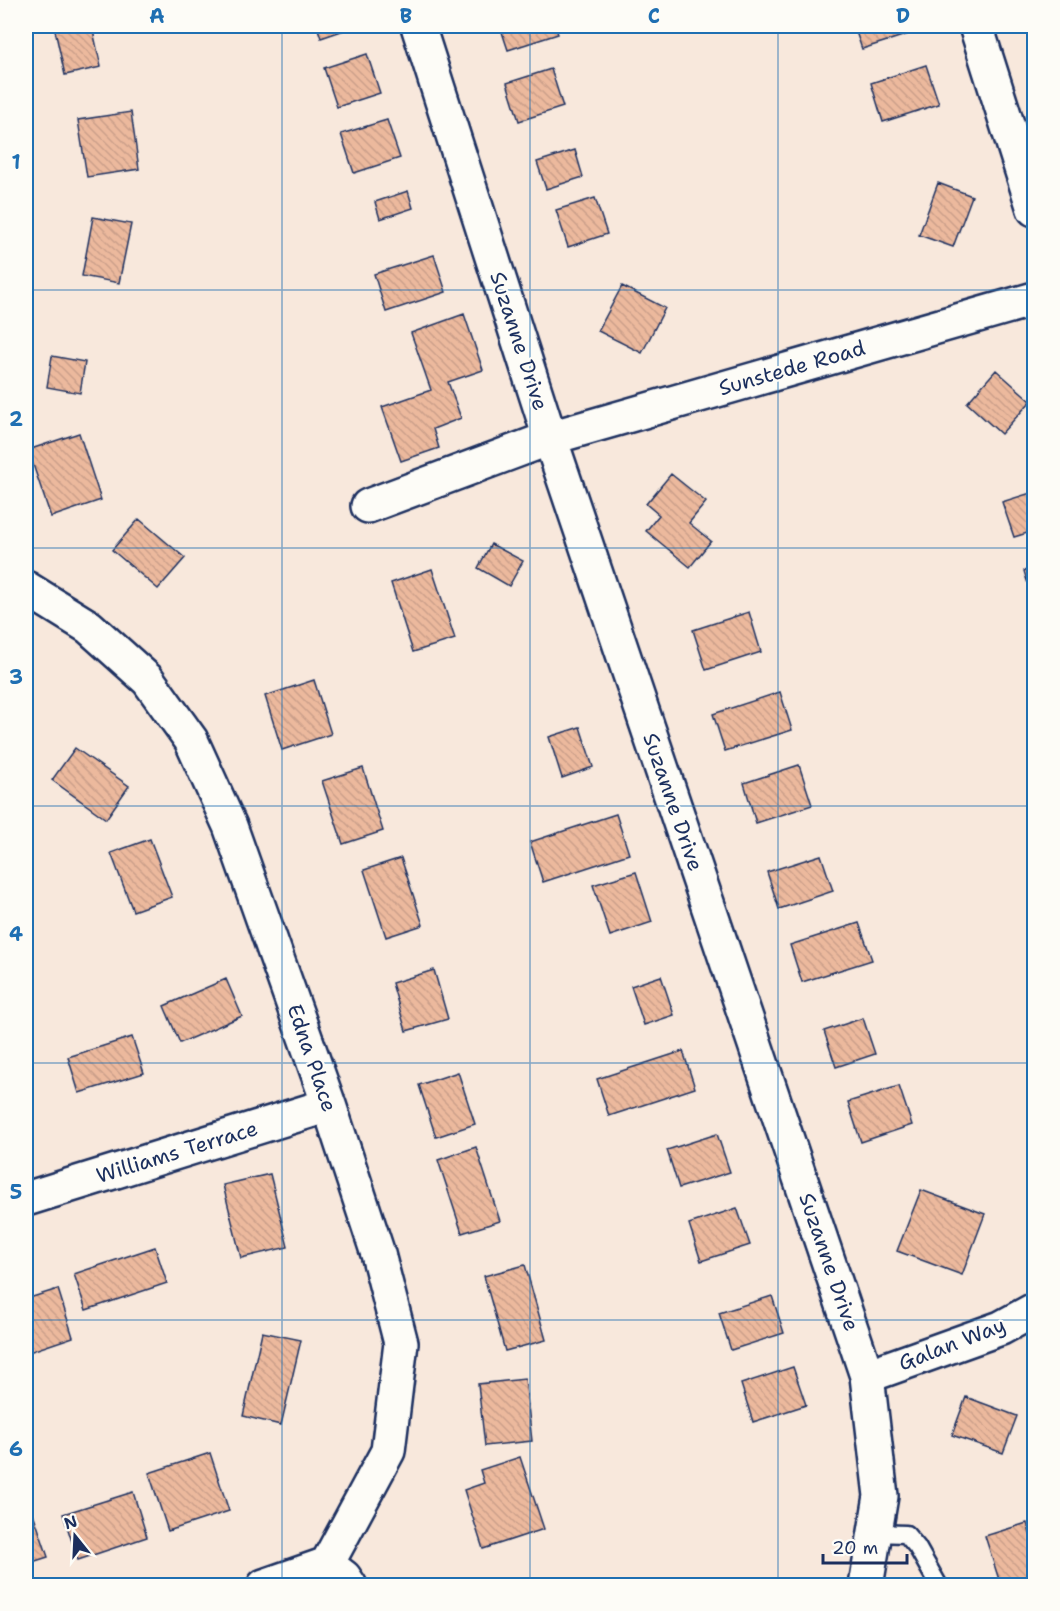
<svg xmlns="http://www.w3.org/2000/svg" width="1060" height="1611" font-family="'Shantell Sans',sans-serif">
<defs>
<pattern id="building-back-hatch" width="6" height="6" patternUnits="userSpaceOnUse" patternTransform="scale(1.5)"><rect width="6" height="6" fill="#ecb99d"/><path d="M-1 5l2 2M0 0l6 6M5-1l2 2" fill="none" stroke="#ca9f8a"/></pattern>
</defs>
<rect width="100%" height="100%" fill="#f8e8dc"/>
<filter id="ink" filterUnits="userSpaceOnUse"><feTurbulence type="fractalNoise" baseFrequency=".0167" numOctaves="2"/><feDisplacementMap in="SourceGraphic" scale="12" xChannelSelector="R" yChannelSelector="G"/><feConvolveMatrix kernelMatrix="1 2 1 2 8 2 1 2 1" color-interpolation-filters="sRGB"/></filter>
<g filter="url(#ink)">
<path fill="url(#building-back-hatch)" stroke="#1b2f5e" stroke-width="1.5" d="M 54,26 L 92,26 L 101,67 L 65,75 Z
M 317,26 L 356,26 L 321,38 Z
M 500,26 L 555,26 L 558,34 L 508,50 Z
M 854,26 L 912,26 L 915,32 L 862,49 Z
M 367,54 L 380,93 L 337,107 L 324,68 Z
M 926,65 L 939,104 L 883,122 L 871,83 Z
M 551,69 L 563,107 L 519,121 L 507,83 Z
M 131,112 L 139,169 L 87,177 L 78,120 Z
M 387,120 L 400,158 L 354,173 L 341,134 Z
M 575,150 L 583,177 L 546,189 L 537,162 Z
M 938,183 L 972,196 L 953,247 L 919,235 Z
M 408,191 L 413,208 L 380,219 L 375,202 Z
M 595,198 L 607,234 L 568,247 L 556,210 Z
M 93,217 L 131,224 L 119,283 L 82,276 Z
M 434,255 L 446,292 L 386,312 L 374,274 Z
M 622,286 L 665,308 L 642,353 L 598,331 Z
M 464,314 L 483,370 L 448,382 L 461,418 L 433,429 L 439,448 L 401,461 L 382,407 L 431,390 L 411,333 Z
M 52,356 L 85,362 L 80,393 L 47,387 Z
M 996,370 L 1031,401 L 1001,434 L 967,403 Z
M 79,433 L 101,500 L 51,517 L 28,450 Z
M 671,474 L 706,502 L 689,523 L 711,541 L 690,567 L 646,531 L 659,515 L 646,504 Z
M 1034,492 L 1034,531 L 1014,537 L 1002,502 Z
M 139,519 L 185,558 L 158,589 L 112,550 Z
M 491,544 L 523,561 L 509,586 L 478,568 Z
M 1034,567 L 1034,604 L 1024,571 Z
M 432,569 L 455,639 L 413,652 L 391,583 Z
M 749,612 L 761,652 L 706,670 L 693,630 Z
M 314,680 L 331,734 L 282,750 L 265,696 Z
M 780,692 L 792,730 L 725,751 L 713,714 Z
M 580,727 L 593,767 L 562,778 L 549,737 Z
M 75,748 L 129,786 L 106,819 L 52,780 Z
M 799,765 L 812,805 L 756,823 L 744,783 Z
M 363,768 L 383,831 L 343,844 L 322,781 Z
M 616,814 L 629,854 L 543,882 L 530,842 Z
M 150,839 L 172,897 L 133,911 L 111,853 Z
M 821,855 L 833,891 L 779,909 L 767,872 Z
M 401,858 L 423,925 L 386,937 L 364,870 Z
M 636,872 L 652,922 L 610,936 L 593,885 Z
M 859,923 L 872,960 L 802,982 L 790,945 Z
M 434,970 L 448,1019 L 406,1031 L 392,983 Z
M 661,976 L 674,1015 L 644,1025 L 631,986 Z
M 226,979 L 242,1016 L 180,1043 L 164,1006 Z
M 863,1018 L 875,1054 L 836,1067 L 824,1031 Z
M 132,1037 L 144,1073 L 79,1093 L 68,1057 Z
M 683,1051 L 695,1088 L 609,1116 L 597,1079 Z
M 458,1072 L 475,1124 L 436,1137 L 419,1085 Z
M 899,1086 L 912,1125 L 861,1142 L 848,1102 Z
M 717,1134 L 730,1172 L 679,1188 L 667,1150 Z
M 476,1147 L 500,1221 L 462,1233 L 438,1160 Z
M 270,1174 L 288,1247 L 241,1258 L 223,1185 Z
M 921,1190 L 985,1214 L 962,1275 L 897,1251 Z
M 737,1208 L 750,1245 L 701,1261 L 689,1224 Z
M 155,1247 L 167,1283 L 86,1310 L 74,1274 Z
M 525,1265 L 546,1340 L 505,1351 L 484,1276 Z
M 58,1289 L 73,1337 L 26,1353 L 26,1299 Z
M 772,1296 L 784,1333 L 731,1350 L 719,1313 Z
M 262,1332 L 301,1340 L 281,1425 L 243,1416 Z
M 793,1367 L 806,1405 L 753,1422 L 741,1384 Z
M 525,1379 L 532,1441 L 485,1446 L 478,1384 Z
M 966,1397 L 1017,1416 L 1003,1453 L 952,1435 Z
M 210,1453 L 229,1511 L 168,1531 L 149,1473 Z
M 520,1457 L 544,1529 L 483,1549 L 464,1490 L 484,1483 L 480,1470 Z
M 133,1492 L 147,1537 L 78,1560 L 63,1514 Z
M 33,1513 L 48,1557 L 26,1564 L 26,1515 Z
M 1027,1523 L 1034,1547 L 1034,1586 L 1001,1586 L 985,1536 Z"/>
<g fill="none" stroke-linecap="round" stroke-linejoin="round">
<g stroke="#1b2f5e" stroke-width="21">
<path id="lane" d="M 875,1533 L 906,1534 L 917,1547 L 939,1586"/>
</g>
<g stroke="#1b2f5e" stroke-width="38">
<path id="street" d="M 418,26 L 550,438 L 867,1376 L 881,1496 L 866,1586
M 976,26 L 1034,209
M 368,506 L 550,438 L 1034,299
M 26,588 L 89,627 L 148,680 L 191,740 L 230,826 L 329,1105 L 378,1254 L 401,1343 L 388,1451 L 327,1564
M 26,1199 L 329,1105
M 867,1376 L 1001,1328 L 1034,1310
M 327,1564 L 344,1577 L 350,1586
M 264,1586 L 327,1564"/>
</g>
<use href="#lane" stroke="#fdfcf7" stroke-width="16"/>
<use href="#street" stroke="#fdfcf7" stroke-width="33"/>
</g>
</g>
<path fill="none" stroke="#1f6fb2" stroke-width="1.5" stroke-opacity="0.55" d="M 282,26 L 282,1586M 530,26 L 530,1586M 778,26 L 778,1586M 26,290 L 1034,290M 26,548 L 1034,548M 26,806 L 1034,806M 26,1063 L 1034,1063M 26,1320 L 1034,1320"/>
<g text-anchor="middle" stroke-width="4.5" stroke-linejoin="round" paint-order="stroke">
<g font-size="21" fill="#1b2f5e" stroke="#fdfcf7">
<text transform="translate(519 341) rotate(72)" y="7">Suzanne Drive</text>
<text transform="translate(792 368) rotate(-16)" y="7">Sunstede Road</text>
<text transform="translate(673 802) rotate(71)" y="7">Suzanne Drive</text>
<text transform="translate(312 1058) rotate(71)" y="7">Edna Place</text>
<text transform="translate(177 1152) rotate(-17)" y="7">Williams Terrace</text>
<text transform="translate(829 1262) rotate(71)" y="7">Suzanne Drive</text>
<text transform="translate(952 1344) rotate(-21)" y="7">Galan Way</text>
</g>
</g>
<rect width="1060" height="1611" fill="none" stroke="#fdfcf7" stroke-width="66"/>
<g transform="translate(75 1536) rotate(342)" stroke="#fdfcf7" stroke-width="4.5" paint-order="stroke">
<path d="M0-4.5L10 22L0 15L-10 22Z" fill="#1b2f5e"/>
<text y="-9" font-size="16" font-weight="bold" text-anchor="middle" fill="#1b2f5e">N</text>
</g>
<path d="M823 1554v9h84v-9" fill="none" stroke="#1b2f5e" stroke-width="3"/>
<text x="832" y="1554" font-size="18" fill="#1b2f5e" stroke="#fdfcf7" stroke-width="4.5" paint-order="stroke">20 m</text>
<rect x="33" y="33" width="994" height="1545" fill="none" stroke="#1f6fb2" stroke-width="2"/>
<g font-size="20" text-anchor="middle" font-weight="bold" fill="#1f6fb2">
<text x="157" y="23">A</text>
<text x="406" y="23">B</text>
<text x="654" y="23">C</text>
<text x="903" y="23">D</text>
<text x="16" y="169">1</text>
<text x="16" y="426">2</text>
<text x="16" y="684">3</text>
<text x="16" y="941">4</text>
<text x="16" y="1199">5</text>
<text x="16" y="1456">6</text>
</g>
</svg>
